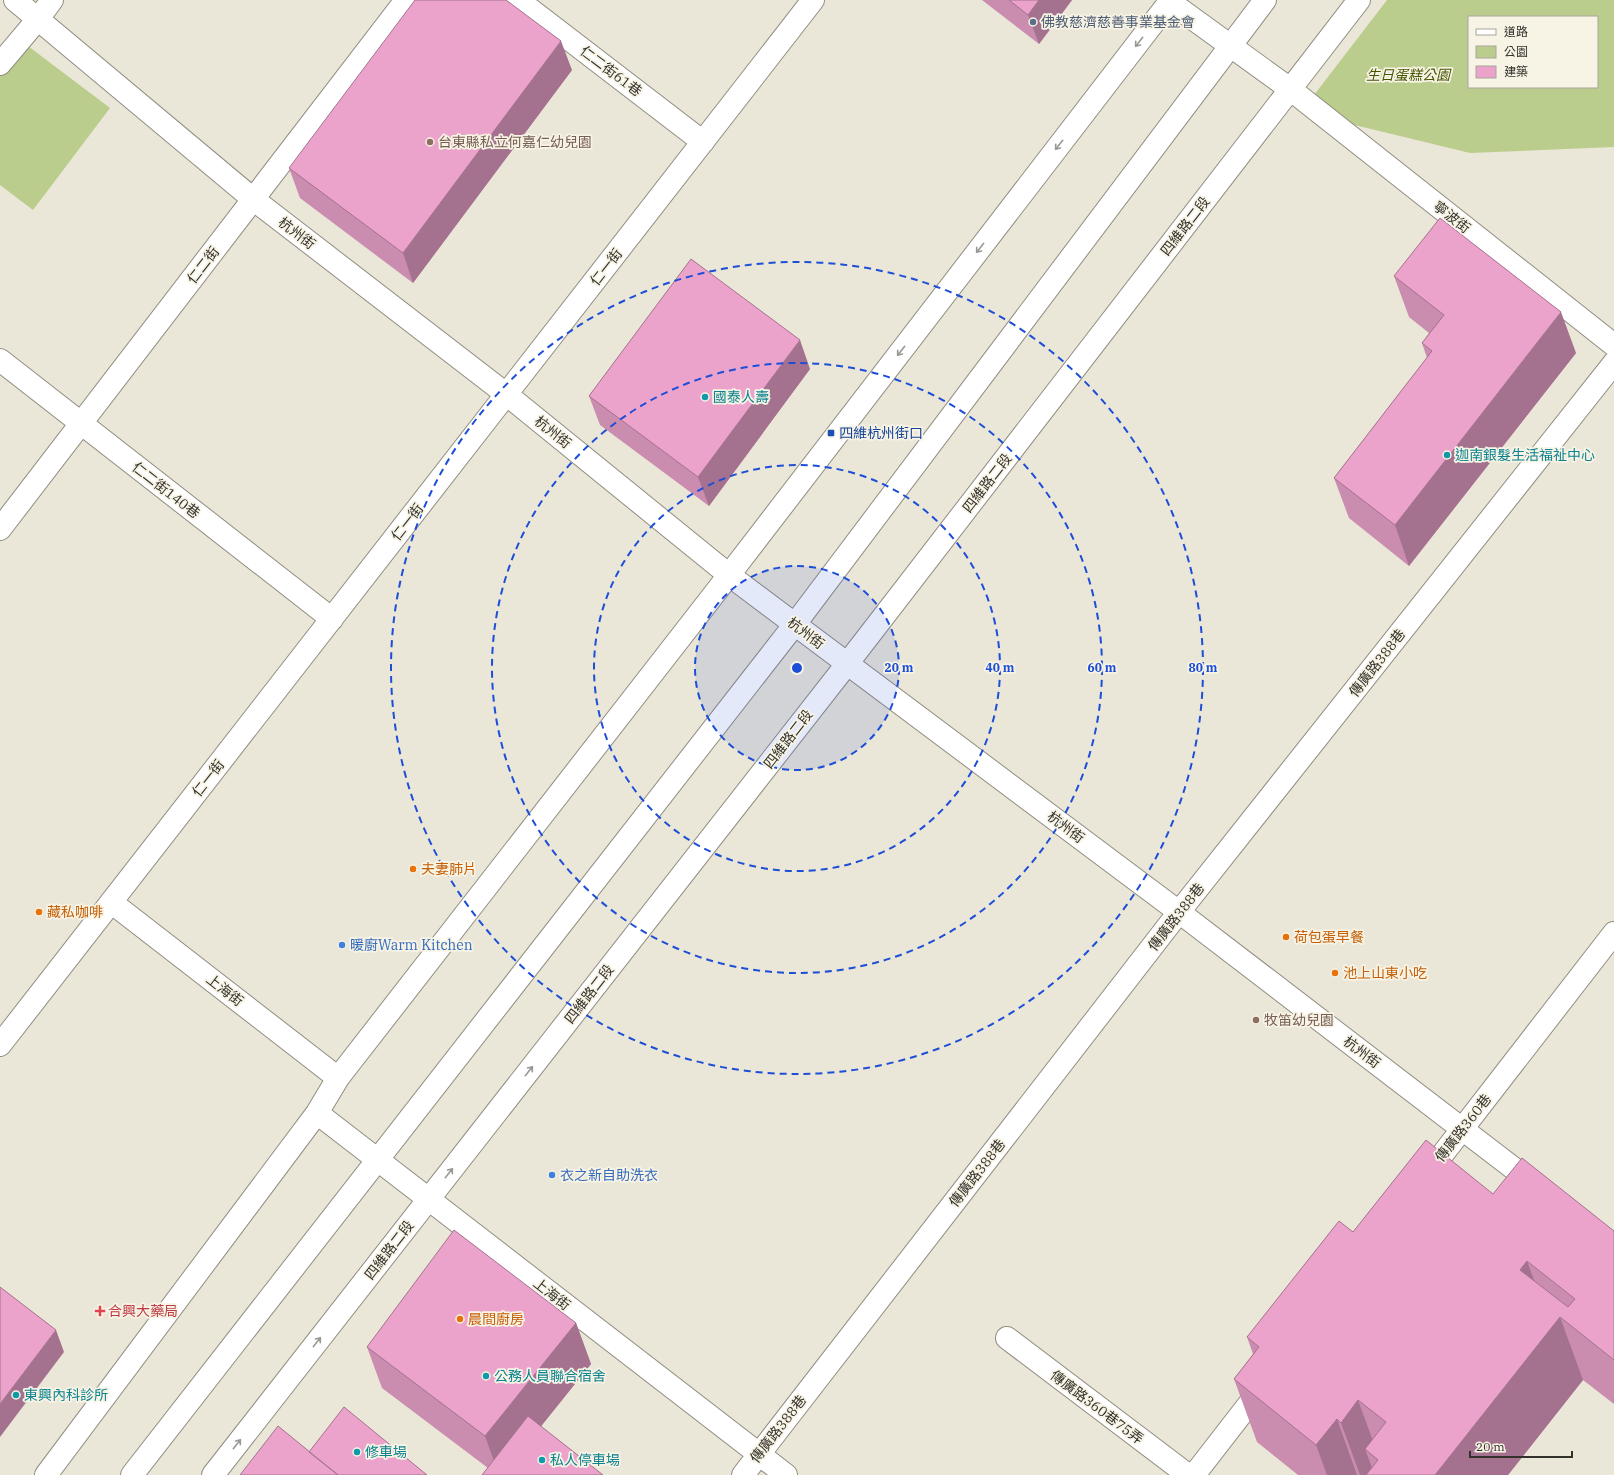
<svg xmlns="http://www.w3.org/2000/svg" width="1614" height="1475" font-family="'IBM Plex Serif','Noto Sans TC',serif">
<rect width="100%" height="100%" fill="#eae6d8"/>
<path fill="#bbcd8d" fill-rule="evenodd" d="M 1387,0 L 1614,0 L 1614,147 L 1470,153 L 1301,112 ZM 1469,17 L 1597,17 L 1597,87 L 1469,87 Z
M 16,37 L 110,108 L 33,210 L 0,185 L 0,58 Z"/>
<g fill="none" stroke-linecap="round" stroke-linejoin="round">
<g stroke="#918d80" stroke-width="24">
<path id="minor" d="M 15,0 L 253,199 L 506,394 L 729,575 L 1179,912 L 1538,1187
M 518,0 L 703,142
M 1170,2 L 1290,89 L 1614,345
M 0,64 L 38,19 L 52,0
M 0,360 L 332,619
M 0,529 L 406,0
M 111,902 L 338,1078
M 0,1045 L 813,0
M 317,1113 L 786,1475
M 1425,1177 L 1614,933
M 1007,1338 L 1188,1475
M 46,1475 L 317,1113 L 338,1078 L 729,575 L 1171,0
M 132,1475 L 795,624 L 1265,0
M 213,1475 L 847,664 L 1359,0
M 743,1475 L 1179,912 L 1614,363
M 1194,1475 L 1263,1386"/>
</g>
<use href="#minor" stroke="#fff" stroke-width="22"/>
</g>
<path fill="#ca8caf" d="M 982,0 L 1072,0 L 1039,44 Z
M 572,70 L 413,283 L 300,198 L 289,168 Z
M 1394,276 L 1576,353 L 1409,566 L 1349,518 L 1334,478 L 1427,358 L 1422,343 L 1429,333 L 1409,317 Z
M 810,369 L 709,506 L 600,425 L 589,396 Z
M 1493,1194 L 1614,1231 L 1614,1404 L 1583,1380 L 1508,1475 L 1298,1475 L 1257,1442 L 1234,1379 L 1253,1354 L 1247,1337 L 1353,1232 Z
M 576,1323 L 591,1364 L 541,1426 L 488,1468 L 382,1388 L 367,1347 Z"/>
<path fill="#a4728e" d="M 1039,0 L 1072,0 L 1039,44 L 1028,15 Z
M 561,41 L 572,70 L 413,283 L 403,253 Z
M 1561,312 L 1576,353 L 1409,566 L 1395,525 Z
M 800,340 L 810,369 L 709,506 L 698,477 Z
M 1527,1261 L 1550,1324 L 1520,1270 Z
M 1560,1317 L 1583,1380 L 1508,1475 L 1435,1475 Z
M 576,1323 L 591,1364 L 502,1475 L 499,1475 L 485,1436 Z
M 56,1330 L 64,1352 L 0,1437 L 0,1404 Z
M 1358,1400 L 1381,1463 L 1365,1449 L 1374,1473 L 1372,1475 L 1360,1475 L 1341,1423 Z
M 1337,1419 L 1357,1475 L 1327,1475 L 1316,1445 Z"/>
<path fill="#eba3cb" stroke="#a4728e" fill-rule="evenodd" d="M 415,0 L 506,0 L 561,41 L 403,253 L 289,168 Z
M 1009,0 L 1039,0 L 1028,15 Z
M 1440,218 L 1561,312 L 1395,525 L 1334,478 L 1432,351 L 1422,343 L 1444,315 L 1394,276 Z
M 691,259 L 800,340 L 698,477 L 589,396 Z
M 1426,1140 L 1493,1194 L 1522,1158 L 1614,1231 L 1614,1360 L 1560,1317 L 1435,1475 L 1366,1475 L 1378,1460 L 1365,1449 L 1386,1422 L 1358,1400 L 1341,1423 L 1337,1419 L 1316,1445 L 1234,1379 L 1259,1347 L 1247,1337 L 1339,1221 L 1353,1232 ZM 1527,1261 L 1575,1299 L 1568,1307 L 1520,1270 Z
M 454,1230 L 576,1323 L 485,1436 L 367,1347 Z
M 0,1287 L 56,1330 L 0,1404 Z
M 344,1407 L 427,1475 L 338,1475 L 309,1452 Z
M 528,1416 L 603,1475 L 482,1475 Z
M 278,1426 L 338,1475 L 240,1475 Z"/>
<defs><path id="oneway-shaft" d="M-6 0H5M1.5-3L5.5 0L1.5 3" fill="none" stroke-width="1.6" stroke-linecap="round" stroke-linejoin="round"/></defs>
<g stroke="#999896">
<use href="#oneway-shaft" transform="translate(1139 42) rotate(128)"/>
<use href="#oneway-shaft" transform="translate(1059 145) rotate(128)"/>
<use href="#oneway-shaft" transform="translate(980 248) rotate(128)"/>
<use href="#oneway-shaft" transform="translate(901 351) rotate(128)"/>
<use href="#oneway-shaft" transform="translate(529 1071) rotate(-52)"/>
<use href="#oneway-shaft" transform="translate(449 1173) rotate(-52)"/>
<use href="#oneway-shaft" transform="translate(317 1342) rotate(-52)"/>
<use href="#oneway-shaft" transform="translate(237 1444) rotate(-52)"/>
</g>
<circle cx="797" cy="668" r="102" fill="#1d4ed8" fill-opacity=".12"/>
<g fill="none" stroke="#1d4ed8" stroke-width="2" stroke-dasharray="7 5">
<circle cx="797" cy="668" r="102"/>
<circle cx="797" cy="668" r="203"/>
<circle cx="797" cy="668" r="305"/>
<circle cx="797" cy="668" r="406"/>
</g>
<circle fill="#5c6f8a" stroke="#f7f3e5" stroke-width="1.5" cx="1033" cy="22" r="4"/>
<g fill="#8d6e63" stroke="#f7f3e5" stroke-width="1.5">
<circle cx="430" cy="142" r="4"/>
<circle cx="1256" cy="1020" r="4"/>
</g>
<g fill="#0f9aa8" stroke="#f7f3e5" stroke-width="1.5">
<circle cx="705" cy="397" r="4"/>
<circle cx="1447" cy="455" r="4"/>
<circle cx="486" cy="1376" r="4"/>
<circle cx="16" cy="1395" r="4"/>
<circle cx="357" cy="1452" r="4"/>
<circle cx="542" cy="1460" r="4"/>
</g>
<rect fill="#1a4fb4" stroke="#f7f3e5" stroke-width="1.5" x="827" y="429" width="8" height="8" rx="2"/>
<g fill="#e8710a" stroke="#f7f3e5" stroke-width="1.5">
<circle cx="413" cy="869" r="4"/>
<circle cx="39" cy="912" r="4"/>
<circle cx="1286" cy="937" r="4"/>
<circle cx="1335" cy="973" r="4"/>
<circle cx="460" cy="1319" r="4"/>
</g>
<g fill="#3f7fe0" stroke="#f7f3e5" stroke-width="1.5">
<circle cx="342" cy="945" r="4"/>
<circle cx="552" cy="1175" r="4"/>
</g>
<path fill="#e0444e" stroke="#f7f3e5" stroke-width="1.5" d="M98 1305h4v4h4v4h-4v4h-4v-4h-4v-4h4z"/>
<g text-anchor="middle" stroke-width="3.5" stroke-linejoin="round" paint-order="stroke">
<g font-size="14" fill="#4e5e75" stroke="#f7f3e5" text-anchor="start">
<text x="1041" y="27">佛教慈濟慈善事業基金會</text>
</g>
<g font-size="14" fill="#33312c" stroke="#f7f3e5">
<text transform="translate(611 71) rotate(37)" y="5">仁二街61巷</text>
<text transform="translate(1452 217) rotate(38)" y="5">寧波街</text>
<text transform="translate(1185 226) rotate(-52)" y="5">四維路二段</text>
<text transform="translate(297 233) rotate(38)" y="5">杭州街</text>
<text transform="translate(203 265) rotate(-52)" y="5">仁二街</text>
<text transform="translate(606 267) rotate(-52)" y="5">仁一街</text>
<text transform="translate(553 432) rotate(39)" y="5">杭州街</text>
<text transform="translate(987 483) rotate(-52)" y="5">四維路二段</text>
<text transform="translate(166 490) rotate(38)" y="5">仁二街140巷</text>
<text transform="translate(407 522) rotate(-52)" y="5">仁一街</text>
<text transform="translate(806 633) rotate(37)" y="5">杭州街</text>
<text transform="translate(1377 663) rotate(-52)" y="5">傳廣路388巷</text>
<text transform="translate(788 739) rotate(-52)" y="5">四維路二段</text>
<text transform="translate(208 778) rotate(-52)" y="5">仁一街</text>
<text transform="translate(1066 827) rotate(37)" y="5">杭州街</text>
<text transform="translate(1176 917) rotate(-52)" y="5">傳廣路388巷</text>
<text transform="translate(225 990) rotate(38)" y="5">上海街</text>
<text transform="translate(589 994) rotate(-52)" y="5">四維路二段</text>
<text transform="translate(1362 1052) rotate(37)" y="5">杭州街</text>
<text transform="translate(1463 1128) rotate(-52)" y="5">傳廣路360巷</text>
<text transform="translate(977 1173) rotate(-52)" y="5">傳廣路388巷</text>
<text transform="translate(389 1250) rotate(-52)" y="5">四維路二段</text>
<text transform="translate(552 1294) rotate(38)" y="5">上海街</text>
<text transform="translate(1097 1407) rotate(37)" y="5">傳廣路360巷75弄</text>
<text transform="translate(778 1429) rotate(-52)" y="5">傳廣路388巷</text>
</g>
<g font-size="14" font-style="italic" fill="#465600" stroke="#f7f3e5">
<text x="1408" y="80">生日蛋糕公園</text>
</g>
<g font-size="14" fill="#785e54" stroke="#f7f3e5" text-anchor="start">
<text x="438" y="147">台東縣私立何嘉仁幼兒園</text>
<text x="1264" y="1025">牧笛幼兒園</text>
</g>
<g font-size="14" fill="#0d838f" stroke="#f7f3e5" text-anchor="start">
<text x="713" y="402">國泰人壽</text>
<text x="1455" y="460">迦南銀髮生活福祉中心</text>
<text x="494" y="1381">公務人員聯合宿舍</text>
<text x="24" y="1400">東興內科診所</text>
<text x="365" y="1457">修車場</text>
<text x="550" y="1465">私人停車場</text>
</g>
<g font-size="14" fill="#164399" stroke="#f7f3e5" text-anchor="start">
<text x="839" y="438">四維杭州街口</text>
</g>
<g font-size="14" fill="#c56008" stroke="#f7f3e5" text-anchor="start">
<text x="421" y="874">夫妻肺片</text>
<text x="47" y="917">藏私咖啡</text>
<text x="1294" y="942">荷包蛋早餐</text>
<text x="1343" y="978">池上山東小吃</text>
<text x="468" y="1324">晨間廚房</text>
</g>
<g font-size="14" fill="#366cbe" stroke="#f7f3e5" text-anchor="start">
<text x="350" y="950">暖廚Warm Kitchen</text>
<text x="560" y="1180">衣之新自助洗衣</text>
</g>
<g font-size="14" fill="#be3a42" stroke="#f7f3e5" text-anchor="start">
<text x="108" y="1316">合興大藥局</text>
</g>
</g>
<circle cx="797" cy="668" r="6" fill="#1d4ed8" stroke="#f7f3e5" stroke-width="2"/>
<g font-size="12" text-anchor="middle" font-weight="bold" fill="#1d4ed8" stroke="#f7f3e5" stroke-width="3.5" stroke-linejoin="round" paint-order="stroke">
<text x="899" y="672">20 m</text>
<text x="1000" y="672">40 m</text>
<text x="1102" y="672">60 m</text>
<text x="1203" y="672">80 m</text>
</g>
<rect x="1468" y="16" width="130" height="72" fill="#f7f3e5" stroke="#a9a59b"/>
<rect x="1476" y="29" width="20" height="6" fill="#ffffff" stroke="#a9a59b"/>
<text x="1504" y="36" font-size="12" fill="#33312c">道路</text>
<rect x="1476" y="46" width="20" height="12" fill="#bbcd8d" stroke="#a9a59b"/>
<text x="1504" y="56" font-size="12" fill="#33312c">公園</text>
<rect x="1476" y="66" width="20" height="12" fill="#eba3cb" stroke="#a9a59b"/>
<text x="1504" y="76" font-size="12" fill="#33312c">建築</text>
<path d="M1470 1451v6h102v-6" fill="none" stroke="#33312c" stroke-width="2"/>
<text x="1476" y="1451" font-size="12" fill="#33312c" stroke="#f7f3e5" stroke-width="3" paint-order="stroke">20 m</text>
</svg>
